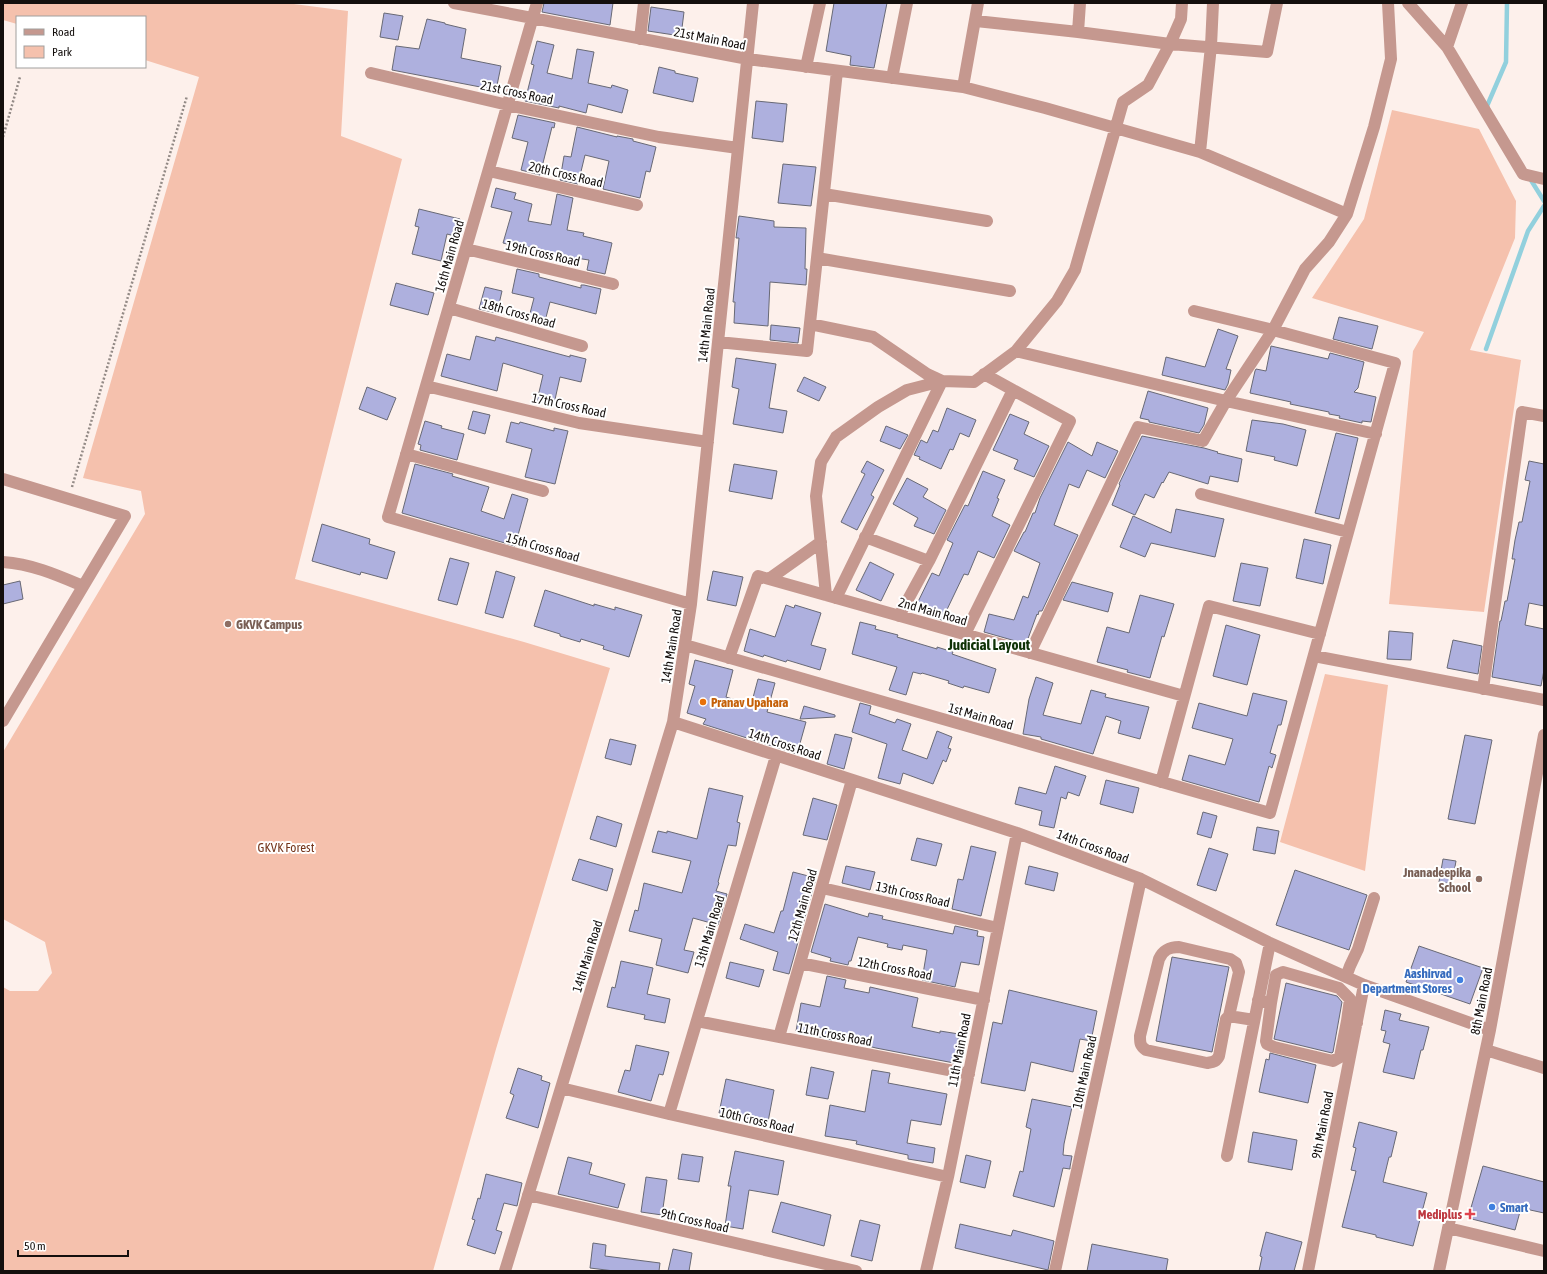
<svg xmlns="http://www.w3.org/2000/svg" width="1547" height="1274" font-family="'Asap Condensed',sans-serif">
<rect width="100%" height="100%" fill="#fdf0eb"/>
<path fill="#f5c1ad" d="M 3,3 L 286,3 L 348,11 L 341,136 L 402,159 L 295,579 L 524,642 L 610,668 L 496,1049 L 433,1271 L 3,1271 L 3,987 L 10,991 L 38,991 L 52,973 L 45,942 L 3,919 L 3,752 L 145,514 L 141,491 L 83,478 L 199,77 L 145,60 L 145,17 L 17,17 L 17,24 L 3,20 Z
M 1392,110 L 1479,129 L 1516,201 L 1515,238 L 1470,350 L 1521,360 L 1484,612 L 1389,604 L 1413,351 L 1424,332 L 1312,298 L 1364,219 Z
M 1325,674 L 1388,685 L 1365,871 L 1280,842 Z"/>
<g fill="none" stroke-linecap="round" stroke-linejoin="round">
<path stroke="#92d0dd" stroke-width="4.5" d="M 1488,109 L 1487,106 L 1506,62 L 1507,3
M 1529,177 L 1544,201
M 1486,349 L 1528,231 L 1544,206"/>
</g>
<path fill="#aeb0de" stroke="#686975" d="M 544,3 L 613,3 L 610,25 L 542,12 Z
M 834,3 L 887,3 L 874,68 L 850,65 L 851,56 L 826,51 Z
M 651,7 L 684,12 L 681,36 L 648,31 Z
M 384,13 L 403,16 L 398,40 L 380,37 Z
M 427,19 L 445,23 L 445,24 L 466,29 L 461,58 L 501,66 L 496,90 L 392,70 L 396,46 L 419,49 Z
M 537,41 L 554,45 L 547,73 L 572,79 L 577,49 L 594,52 L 588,83 L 611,88 L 612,85 L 628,90 L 622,113 L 588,104 L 586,113 L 559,106 L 559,108 L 525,101 L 534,65 L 531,64 Z
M 659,67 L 675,71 L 675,73 L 698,78 L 693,102 L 653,93 Z
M 756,101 L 787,104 L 783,142 L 752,138 Z
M 518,115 L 555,123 L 554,128 L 552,127 L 540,175 L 521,170 L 528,142 L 512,138 Z
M 577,127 L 617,137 L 617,136 L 633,139 L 633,141 L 656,147 L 650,172 L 646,171 L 640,198 L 603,189 L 609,161 L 585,155 L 578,184 L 560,180 L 564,156 L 571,157 Z
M 783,164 L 816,167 L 811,206 L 778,203 Z
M 496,188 L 516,193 L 514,199 L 532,204 L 528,221 L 551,225 L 557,194 L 573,198 L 567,230 L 584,233 L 583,236 L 612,243 L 605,274 L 587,270 L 589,260 L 542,253 L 543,250 L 520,245 L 519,247 L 503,243 L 512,212 L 491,207 Z
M 419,209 L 460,219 L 455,236 L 447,234 L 441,261 L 412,254 L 419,227 L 415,226 Z
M 739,216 L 774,221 L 774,227 L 806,228 L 805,269 L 807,269 L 806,285 L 770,282 L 768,326 L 734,323 L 735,302 L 733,302 L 739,238 L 736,238 Z
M 517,269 L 539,274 L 539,277 L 581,288 L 581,285 L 584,285 L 601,289 L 596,314 L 550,302 L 544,325 L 528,321 L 534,298 L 512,293 Z
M 396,283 L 434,293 L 428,315 L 390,305 Z
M 485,287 L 502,291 L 497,313 L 479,309 Z
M 1339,317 L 1378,326 L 1372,349 L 1333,339 Z
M 771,325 L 800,328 L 798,343 L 770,340 Z
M 1218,329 L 1238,336 L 1226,369 L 1231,370 L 1228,384 L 1225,390 L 1162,375 L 1166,357 L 1205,367 Z
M 476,336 L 495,341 L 496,337 L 570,357 L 570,355 L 586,359 L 581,382 L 560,377 L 554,404 L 537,401 L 543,375 L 503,363 L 497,391 L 441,376 L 447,354 L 470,360 Z
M 1271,346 L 1328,359 L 1330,353 L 1364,362 L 1358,388 L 1354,392 L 1376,397 L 1371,422 L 1362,421 L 1362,423 L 1339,418 L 1340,416 L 1329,414 L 1329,412 L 1290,404 L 1291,402 L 1250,393 L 1255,371 L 1256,369 L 1266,371 Z
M 736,358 L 776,364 L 769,408 L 787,411 L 783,433 L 733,424 L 739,389 L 732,387 Z
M 804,377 L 826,387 L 819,401 L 797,391 Z
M 367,387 L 396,398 L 387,420 L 359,409 Z
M 1148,391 L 1208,408 L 1204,425 L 1199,433 L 1149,422 L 1149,420 L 1140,418 Z
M 947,408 L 976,420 L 969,437 L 960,433 L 953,450 L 950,449 L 941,469 L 919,459 L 920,457 L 914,455 L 921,440 L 927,443 L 933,430 L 938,432 Z
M 473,411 L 490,415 L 485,434 L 468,429 Z
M 1010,414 L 1029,422 L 1024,434 L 1049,446 L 1034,477 L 1014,469 L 1018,460 L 993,450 Z
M 1252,420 L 1283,424 L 1306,430 L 1297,466 L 1274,460 L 1275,457 L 1246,451 Z
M 425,421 L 442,426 L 441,428 L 464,434 L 457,460 L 420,450 L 421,445 L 418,444 Z
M 511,422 L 519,424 L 520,422 L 554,431 L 554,428 L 568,431 L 555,484 L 525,477 L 532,449 L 506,442 Z
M 886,426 L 908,435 L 900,449 L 880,441 Z
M 1336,433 L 1358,438 L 1339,519 L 1315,513 Z
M 1142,436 L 1204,448 L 1218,452 L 1217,453 L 1242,459 L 1238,482 L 1210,476 L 1208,484 L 1169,472 L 1163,483 L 1162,482 L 1154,498 L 1145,494 L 1135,515 L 1112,505 L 1120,485 L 1119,484 Z
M 1068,442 L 1092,456 L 1097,442 L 1118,451 L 1105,478 L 1087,470 L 1079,488 L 1069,484 L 1054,525 L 1078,535 L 1042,611 L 1039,611 L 1038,615 L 1037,614 L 1026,644 L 984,632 L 989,614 L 1014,620 L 1023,596 L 1028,598 L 1040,563 L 1014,551 L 1024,532 L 1025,532 L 1033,513 L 1035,513 L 1040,498 Z
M 867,461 L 884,470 L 871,495 L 874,497 L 857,530 L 841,522 L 865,474 L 861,472 Z
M 1529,461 L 1544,464 L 1544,606 L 1529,603 L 1525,625 L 1544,629 L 1544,670 L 1541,686 L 1492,677 L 1500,621 L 1501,621 L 1505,601 L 1507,601 L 1515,559 L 1512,559 L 1515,540 L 1519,522 L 1522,522 L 1530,481 L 1525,480 Z
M 415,464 L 453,474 L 452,476 L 489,487 L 481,511 L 504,519 L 512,494 L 528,499 L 515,546 L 402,513 Z
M 734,464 L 777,471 L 772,499 L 729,491 Z
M 983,471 L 1005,480 L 997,498 L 999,499 L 992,516 L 1010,525 L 994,558 L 978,551 L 968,575 L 964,574 L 942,620 L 935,618 L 915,608 L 932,573 L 939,576 L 953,543 L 947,540 L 965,505 L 968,506 Z
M 907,478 L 928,489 L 923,497 L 946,510 L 934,534 L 914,526 L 918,518 L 893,504 Z
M 1176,509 L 1224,519 L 1215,557 L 1151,543 L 1145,557 L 1120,547 L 1133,516 L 1171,533 Z
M 322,524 L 370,539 L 369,544 L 395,552 L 387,579 L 361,572 L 360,575 L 312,561 Z
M 1304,539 L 1331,545 L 1323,584 L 1296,578 Z
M 450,558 L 469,563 L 457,605 L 438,600 Z
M 870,562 L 894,574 L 881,601 L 856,590 Z
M 1241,563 L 1268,568 L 1260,606 L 1233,601 Z
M 496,571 L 515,577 L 503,618 L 485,613 Z
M 713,571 L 743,577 L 736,606 L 707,600 Z
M 20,581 L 23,599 L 3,604 L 3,585 Z
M 1072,582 L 1113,593 L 1108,612 L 1063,600 Z
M 545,590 L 594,606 L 594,604 L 615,610 L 615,607 L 642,615 L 629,657 L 603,649 L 604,646 L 581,639 L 580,642 L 560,636 L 560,634 L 534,626 Z
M 1140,595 L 1174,604 L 1164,637 L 1162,636 L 1150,678 L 1127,672 L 1128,670 L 1097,662 L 1107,627 L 1129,633 Z
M 786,605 L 794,608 L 795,605 L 821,613 L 811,645 L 826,649 L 820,670 L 787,660 L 786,662 L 764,655 L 763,657 L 744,651 L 750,629 L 775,637 Z
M 860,622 L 876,626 L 875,629 L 898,635 L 897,637 L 937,649 L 937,647 L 953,652 L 952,654 L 996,669 L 989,693 L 964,686 L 963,688 L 948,683 L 949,681 L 922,673 L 921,674 L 913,672 L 906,695 L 889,690 L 897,667 L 852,654 Z
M 1226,625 L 1260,635 L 1247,685 L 1213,676 Z
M 1389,631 L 1413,633 L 1411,660 L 1387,659 Z
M 1453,640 L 1482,646 L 1478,674 L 1447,668 Z
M 695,660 L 733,670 L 726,697 L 751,705 L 758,679 L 775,683 L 767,712 L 806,722 L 797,754 L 703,724 L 706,719 L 687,713 L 695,686 L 689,684 Z
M 1036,677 L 1053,683 L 1043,715 L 1081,724 L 1091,690 L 1106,694 L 1105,697 L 1149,707 L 1140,739 L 1118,733 L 1121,721 L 1106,716 L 1093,754 L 1041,739 L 1041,737 L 1023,734 L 1029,699 Z
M 1253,693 L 1287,701 L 1281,725 L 1278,725 L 1270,753 L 1276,755 L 1272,768 L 1269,766 L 1259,802 L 1182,780 L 1189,755 L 1225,765 L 1233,739 L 1192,728 L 1199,703 L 1247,716 Z
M 860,703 L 871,706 L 869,714 L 895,723 L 897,719 L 911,724 L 902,750 L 927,759 L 937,731 L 952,737 L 948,748 L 951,749 L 946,762 L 943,760 L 933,784 L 903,773 L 900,784 L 878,778 L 887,744 L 852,732 Z
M 804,706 L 835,715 L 835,717 L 800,719 Z
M 835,734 L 852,738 L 844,769 L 827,764 Z
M 1465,735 L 1492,740 L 1475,824 L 1448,819 Z
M 610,739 L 636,745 L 631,765 L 605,758 Z
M 1055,766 L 1086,776 L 1079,796 L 1068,792 L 1066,799 L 1061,797 L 1054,828 L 1039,825 L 1042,811 L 1015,804 L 1019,787 L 1046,794 Z
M 1106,780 L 1139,788 L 1133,813 L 1100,804 Z
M 709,788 L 743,796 L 737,822 L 740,823 L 736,846 L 728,845 L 718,882 L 719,883 L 716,891 L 727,894 L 718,925 L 693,918 L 684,950 L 694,952 L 688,973 L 656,965 L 662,939 L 629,931 L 635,910 L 638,911 L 644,883 L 682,893 L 691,861 L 652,852 L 658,831 L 667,833 L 667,831 L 697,839 Z
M 813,798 L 837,805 L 827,840 L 803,835 Z
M 1203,812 L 1217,816 L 1211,838 L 1197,834 Z
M 597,816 L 622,824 L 616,847 L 590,839 Z
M 1257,827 L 1279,831 L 1275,854 L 1253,850 Z
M 917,838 L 942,844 L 936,866 L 911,860 Z
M 971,846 L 996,852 L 981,916 L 952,909 L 958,879 L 963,880 Z
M 1209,848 L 1228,854 L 1216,891 L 1197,885 Z
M 579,859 L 613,869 L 607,891 L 572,880 Z
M 1443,859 L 1456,861 L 1452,884 L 1439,882 Z
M 846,866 L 875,872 L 870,890 L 842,883 Z
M 1029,866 L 1058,873 L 1054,891 L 1025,884 Z
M 1295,870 L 1367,895 L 1349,950 L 1276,925 Z
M 793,872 L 816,878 L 789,974 L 773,970 L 778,952 L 740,939 L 745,924 L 774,933 L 781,911 L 783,911 Z
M 825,904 L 868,917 L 869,913 L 883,916 L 882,919 L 953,934 L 955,926 L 978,931 L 977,936 L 984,937 L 979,965 L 961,962 L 955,987 L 922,980 L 927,950 L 903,945 L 902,950 L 887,947 L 888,944 L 858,937 L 851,961 L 849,961 L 848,965 L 830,961 L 831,958 L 811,952 Z
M 1419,946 L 1483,968 L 1470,1004 L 1406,982 Z
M 1172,957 L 1229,967 L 1212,1052 L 1156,1041 Z
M 621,961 L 653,968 L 647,994 L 670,999 L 665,1023 L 644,1019 L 645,1015 L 607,1007 L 612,987 L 615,988 Z
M 730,962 L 764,970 L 759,987 L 726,978 Z
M 827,976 L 846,980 L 844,988 L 869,993 L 870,987 L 918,998 L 912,1027 L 940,1033 L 940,1031 L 959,1034 L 954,1063 L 876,1048 L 832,1037 L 832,1040 L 796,1031 L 801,1003 L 820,1007 Z
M 1286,983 L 1337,996 L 1342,1002 L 1333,1052 L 1332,1053 L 1274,1039 Z
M 1009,990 L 1097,1011 L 1091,1041 L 1080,1039 L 1073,1072 L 1031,1062 L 1025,1091 L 981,1083 L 993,1022 L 1002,1024 Z
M 1385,1010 L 1401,1014 L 1399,1020 L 1429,1027 L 1423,1050 L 1421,1050 L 1414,1079 L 1383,1072 L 1390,1044 L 1383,1042 L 1386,1031 L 1381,1030 Z
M 636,1045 L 669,1052 L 663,1075 L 659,1074 L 651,1101 L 618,1092 L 625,1070 L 630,1071 Z
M 1270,1053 L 1316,1065 L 1308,1103 L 1259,1092 L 1266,1059 L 1269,1060 Z
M 811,1067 L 834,1072 L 828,1099 L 806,1095 Z
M 518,1068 L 542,1076 L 541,1080 L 550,1083 L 538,1128 L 506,1118 L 514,1095 L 510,1093 Z
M 872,1070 L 890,1073 L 888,1083 L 947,1094 L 941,1125 L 911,1120 L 907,1143 L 935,1148 L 933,1163 L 908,1159 L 908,1155 L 856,1144 L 857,1141 L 825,1136 L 830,1105 L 865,1112 Z
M 726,1079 L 774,1090 L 768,1122 L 719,1113 Z
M 1032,1099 L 1072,1107 L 1064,1144 L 1063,1155 L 1072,1156 L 1070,1167 L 1070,1169 L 1063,1168 L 1054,1207 L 1013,1196 L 1020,1171 L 1023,1172 L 1031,1129 L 1026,1127 Z
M 1359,1122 L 1397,1132 L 1391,1157 L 1389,1157 L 1383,1182 L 1427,1193 L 1413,1246 L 1376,1237 L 1376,1235 L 1342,1227 L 1356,1171 L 1351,1170 L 1356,1148 L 1353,1147 Z
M 1253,1132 L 1297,1140 L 1292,1170 L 1248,1162 Z
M 735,1151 L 784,1161 L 778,1195 L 749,1190 L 743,1229 L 725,1226 L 731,1186 L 728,1186 Z
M 682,1154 L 703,1157 L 699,1182 L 678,1179 Z
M 966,1155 L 991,1161 L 985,1188 L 960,1182 Z
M 568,1157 L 592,1163 L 589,1174 L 625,1184 L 618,1208 L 558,1194 Z
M 1483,1166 L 1544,1182 L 1544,1213 L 1521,1208 L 1515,1230 L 1468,1218 Z
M 486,1174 L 522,1183 L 517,1206 L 504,1203 L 496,1230 L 502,1232 L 495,1254 L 467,1245 L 475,1220 L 472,1219 L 478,1198 L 480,1199 Z
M 646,1177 L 667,1180 L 662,1215 L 641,1212 Z
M 781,1202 L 831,1215 L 824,1246 L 772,1232 Z
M 860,1220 L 880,1225 L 872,1261 L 851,1256 Z
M 960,1224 L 1011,1236 L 1013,1230 L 1054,1241 L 1048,1270 L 955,1248 Z
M 1266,1232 L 1302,1242 L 1294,1271 L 1259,1271 L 1262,1257 L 1260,1256 Z
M 593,1243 L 606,1245 L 605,1256 L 660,1263 L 659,1271 L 614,1271 L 590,1268 Z
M 1092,1244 L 1168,1259 L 1166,1271 L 1087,1271 Z
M 673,1249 L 692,1253 L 689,1271 L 668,1271 Z"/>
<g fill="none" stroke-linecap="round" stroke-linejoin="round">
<path stroke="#938a86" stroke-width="2.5" stroke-dasharray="2 2" stroke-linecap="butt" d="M 3,137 L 20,77
M 72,487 L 187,96"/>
<path stroke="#c5988f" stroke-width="12" d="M 454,3 L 748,59 L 963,87 L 1045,108 L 1200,152 L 1347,214
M 537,3 L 388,517 L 691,604
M 1408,3 L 1447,47 L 1523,174 L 1544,179
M 976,21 L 1078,32 L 1170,44 L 1181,19 L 1182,3
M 1078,32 L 1080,3
M 640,39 L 644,3
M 1447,47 L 1462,3
M 806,67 L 820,3
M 371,73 L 508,105 L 659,137 L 738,148
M 892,78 L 907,3
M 963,87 L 978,3
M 1200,152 L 1211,46 L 1213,3
M 489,171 L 637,205
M 824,194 L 987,221
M 466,249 L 613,284
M 817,258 L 1010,291
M 449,308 L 582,346
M 810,324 L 873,337 L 927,374 L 942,381
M 718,342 L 807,351 L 837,71
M 1016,351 L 1226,401 L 1376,434
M 426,386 L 579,423 L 708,442
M 406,454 L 543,491
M 3,479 L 125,516 L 3,721
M 1201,494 L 1348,532
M 865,537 L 929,561
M 3,562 C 32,564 57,575 83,586
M 769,579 L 821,542
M 826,595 L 816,496 L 821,462 L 836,437 L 878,407 L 907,390 L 942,381
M 836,598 L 942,381 L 974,382 L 1016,351 L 1057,301 L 1075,270 L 1123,102 L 1148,85 L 1170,44 L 1267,52 L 1277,3
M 899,616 L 929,561 L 1013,390 L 984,374
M 965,634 L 1070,421 L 1013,390
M 685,645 L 1270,813 L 1395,363 L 1273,330 L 1194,311
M 1030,653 L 1138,427 L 1203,441 L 1226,401 L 1273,330 L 1305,269 L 1329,242 L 1347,214 L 1374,127 L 1391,59 L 1388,3
M 1314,656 L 1544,700
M 729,658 L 758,576 L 1184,696
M 1483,689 L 1522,412 L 1544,416
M 673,722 L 1017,833 L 1141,879 L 1270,943 L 1364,985 L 1490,1030
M 1161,782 L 1209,606 L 1320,634
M 822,888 L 998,928
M 800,963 L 984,1000
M 1346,977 L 1350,966 L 1358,949 L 1374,898
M 1258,1000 L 1271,1003 L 1276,975 L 1283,972 L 1339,988 L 1350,999 L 1347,1021 L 1357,1023
M 1271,1003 L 1266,1041 L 1267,1044 L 1274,1047 L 1333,1061 L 1340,1057 L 1347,1021
M 1229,1016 L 1239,972 L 1236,963 L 1230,959 L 1179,947 C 1169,947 1163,950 1159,959 L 1140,1036 C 1140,1043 1140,1046 1146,1050 L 1207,1063 C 1213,1062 1216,1062 1219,1056 L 1226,1019 L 1229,1016 L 1254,1020
M 697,1021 L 969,1074
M 779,1037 L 852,780
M 1486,1050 L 1544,1068
M 561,1088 L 669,1114 L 948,1177
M 669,1114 L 776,756
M 1227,1156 L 1270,943
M 528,1195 L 856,1271
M 1448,1228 L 1544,1251
M 505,1271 L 673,722 L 691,604 L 753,3
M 926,1271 L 948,1177 L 1017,833
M 1055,1271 L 1141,879
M 1308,1271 L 1364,985
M 1439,1271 L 1490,1030 L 1544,735"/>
</g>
<g fill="#8d6e63" stroke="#fff" stroke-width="1.5">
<circle cx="228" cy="624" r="4"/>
<circle cx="1479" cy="879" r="4"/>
</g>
<circle fill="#e8710a" stroke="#fff" stroke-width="1.5" cx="703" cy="702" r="4"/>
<g fill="#3f7fe0" stroke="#fff" stroke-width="1.5">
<circle cx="1460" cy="980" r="4"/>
<circle cx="1492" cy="1207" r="4"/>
</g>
<path fill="#e0444e" stroke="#fff" stroke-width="1.5" d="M1468 1208h4v4h4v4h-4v4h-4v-4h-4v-4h4z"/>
<g text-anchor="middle" stroke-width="4" stroke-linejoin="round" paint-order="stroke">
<g font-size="13" fill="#140f0d" stroke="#fff">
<text transform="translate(710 38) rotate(11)" y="5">21st Main Road</text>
<text transform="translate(517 92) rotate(12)" y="5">21st Cross Road</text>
<text transform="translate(566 174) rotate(13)" y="5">20th Cross Road</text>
<text transform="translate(543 253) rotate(13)" y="5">19th Cross Road</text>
<text transform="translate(449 256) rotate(-74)" y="5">16th Main Road</text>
<text transform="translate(519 313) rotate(16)" y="5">18th Cross Road</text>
<text transform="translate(706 325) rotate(-84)" y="5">14th Main Road</text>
<text transform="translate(569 405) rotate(12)" y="5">17th Cross Road</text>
<text transform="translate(543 547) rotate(16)" y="5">15th Cross Road</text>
<text transform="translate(933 611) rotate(16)" y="5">2nd Main Road</text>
<text transform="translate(671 646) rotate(-81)" y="5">14th Main Road</text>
<text transform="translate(981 716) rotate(16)" y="5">1st Main Road</text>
<text transform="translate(785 744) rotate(18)" y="5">14th Cross Road</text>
<text transform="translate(1093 846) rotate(20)" y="5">14th Cross Road</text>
<text transform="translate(913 894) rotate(13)" y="5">13th Cross Road</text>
<text transform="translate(802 905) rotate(-74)" y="5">12th Main Road</text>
<text transform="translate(709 931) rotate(-73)" y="5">13th Main Road</text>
<text transform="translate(587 956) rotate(-73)" y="5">14th Main Road</text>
<text transform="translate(895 968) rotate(11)" y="5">12th Cross Road</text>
<text transform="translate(1481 1001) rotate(-79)" y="5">8th Main Road</text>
<text transform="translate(835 1034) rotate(11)" y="5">11th Cross Road</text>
<text transform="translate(959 1050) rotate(-79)" y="5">11th Main Road</text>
<text transform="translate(1084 1072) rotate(-78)" y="5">10th Main Road</text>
<text transform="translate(757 1120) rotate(13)" y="5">10th Cross Road</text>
<text transform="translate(1322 1125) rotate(-79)" y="5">9th Main Road</text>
<text transform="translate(695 1220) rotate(13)" y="5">9th Cross Road</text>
</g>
<g font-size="13" font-weight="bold" fill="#785e54" stroke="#fff" text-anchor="start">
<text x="236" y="629">GKVK Campus</text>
<text x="1471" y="877" text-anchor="end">Jnanadeepika<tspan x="1471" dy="15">School</tspan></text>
</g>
<g font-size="13" font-weight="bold" fill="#c56008" stroke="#fff" text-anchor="start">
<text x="711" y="707">Pranav Upahara</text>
</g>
<g font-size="13" fill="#76371d" stroke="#fff">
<text x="286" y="852">GKVK Forest</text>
</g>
<g font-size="13" font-weight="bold" fill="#366cbe" stroke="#fff" text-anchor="end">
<text x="1452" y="978">Aashirvad<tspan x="1452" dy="15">Department Stores</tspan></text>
<text x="1500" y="1212" text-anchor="start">Smart</text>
</g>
<g font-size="13" font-weight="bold" fill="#be3a42" stroke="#fff" text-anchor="end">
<text x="1462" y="1219">Mediplus</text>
</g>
<g font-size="15" font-weight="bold" fill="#0f3206" stroke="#fff">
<text x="989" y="650">Judicial Layout</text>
</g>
</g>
<rect width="1547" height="1274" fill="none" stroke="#140f0d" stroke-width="8"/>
<rect x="16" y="16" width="130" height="52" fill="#ffffff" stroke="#a19f9e"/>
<rect x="24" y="29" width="20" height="6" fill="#c5988f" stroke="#a19f9e"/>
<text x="52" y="36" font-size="12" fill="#140f0d">Road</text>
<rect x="24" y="46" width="20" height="12" fill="#f5c1ad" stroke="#a19f9e"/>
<text x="52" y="56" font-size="12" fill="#140f0d">Park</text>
<path d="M18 1250v6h110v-6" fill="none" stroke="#140f0d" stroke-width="2"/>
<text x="24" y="1250" font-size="12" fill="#140f0d" stroke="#ffffff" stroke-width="3" paint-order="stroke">50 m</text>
</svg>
